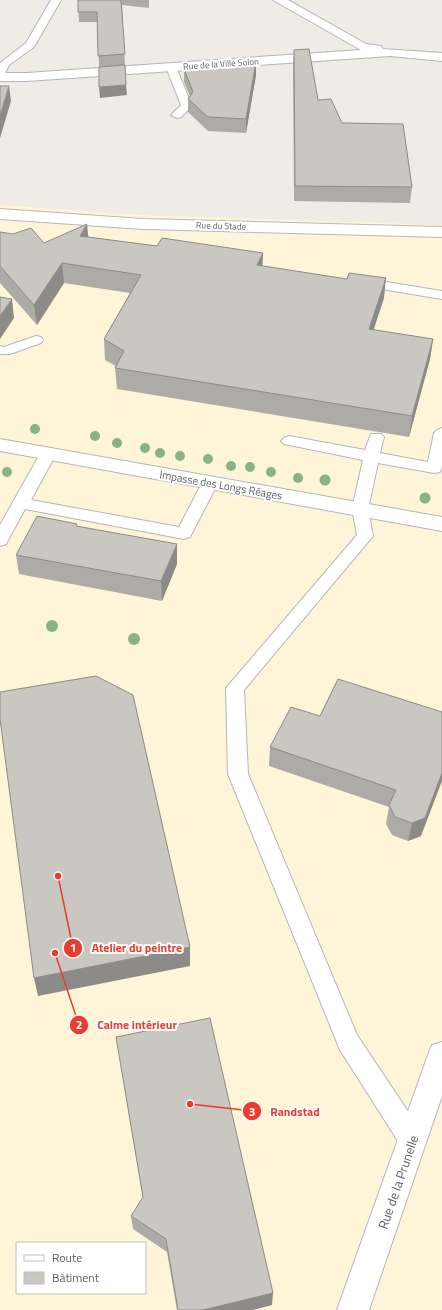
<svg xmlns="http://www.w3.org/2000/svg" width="442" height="1310" font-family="'Titillium Web',sans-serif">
<rect width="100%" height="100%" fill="#eeece4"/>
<path fill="#fef5d9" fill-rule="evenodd" d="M 0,205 L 137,215 L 442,225 L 442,1310 L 0,1310 ZM 17,1243 L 145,1243 L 145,1293 L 17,1293 Z"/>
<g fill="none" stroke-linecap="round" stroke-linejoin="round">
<g stroke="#b4b6bb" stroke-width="2">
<path id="service" d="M 51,0 L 61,0 L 34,47 L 9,65 L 4,76 L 0,77 L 0,63 L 26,43 Z
M 171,64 L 176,67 L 192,106 L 181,117 L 177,118 L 171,115 L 181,105 L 166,67 Z
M 362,278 L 442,291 L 442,299 L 357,285 L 355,282 L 357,279 Z
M 36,336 L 41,337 L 43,340 L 41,343 L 10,354 L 0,354 L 0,346 L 4,347 Z
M 442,428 L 442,467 L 440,472 L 434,473 L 378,463 L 368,509 L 373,536 L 244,690 L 248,774 L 357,1035 L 421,1131 L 424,1140 L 421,1149 L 412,1152 L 403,1149 L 340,1050 L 228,774 L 226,688 L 357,535 L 352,509 L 363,460 L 284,444 L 281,441 L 284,438 L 289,436 L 365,450 L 371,434 L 381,434 L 384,437 L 380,453 L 428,462 L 434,433 L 437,430 Z
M 48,449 L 53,451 L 56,454 L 31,500 L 179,527 L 204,479 L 210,478 L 216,479 L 218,483 L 190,537 L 184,539 L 25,509 L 6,544 L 0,546 L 0,525 L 40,454 L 43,451 Z"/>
</g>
<g stroke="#b4b6bb" stroke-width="2">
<path id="minor" d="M 273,0 L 288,0 L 366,44 L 381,46 L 383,49 L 442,53 L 442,61 L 390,56 L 27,81 L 0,81 L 0,73 L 27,73 L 361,50 Z
M 0,439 L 442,517 L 442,531 L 0,451 Z"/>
</g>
<g stroke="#b4b6bb" stroke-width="2">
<path id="tertiary" d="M 442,1042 L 442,1096 L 369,1310 L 337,1310 L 428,1055 L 432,1045 Z"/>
</g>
<g stroke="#b5b8be" stroke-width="2">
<path id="secondary" d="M 0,209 L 143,219 L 442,227 L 442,237 L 143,229 L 0,219 Z"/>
</g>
<use href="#service" fill="#fff" fill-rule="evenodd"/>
<use href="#minor" fill="#fff" fill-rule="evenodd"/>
<use href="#tertiary" fill="#fff" fill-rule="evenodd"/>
<use href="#secondary" fill="#fff" fill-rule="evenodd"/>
</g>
<g fill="#87b385">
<circle cx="35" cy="429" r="5"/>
<circle cx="95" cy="436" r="5"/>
<circle cx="117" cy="443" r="5"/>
<circle cx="145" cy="448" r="5"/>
<circle cx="160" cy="453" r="5"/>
<circle cx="180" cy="456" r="5"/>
<circle cx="208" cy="459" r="5"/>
<circle cx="231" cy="466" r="5"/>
<circle cx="250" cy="467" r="5"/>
<circle cx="7" cy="472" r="5"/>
<circle cx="271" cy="472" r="5"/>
<circle cx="298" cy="478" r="5"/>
<circle cx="325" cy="480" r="5.5"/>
<circle cx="425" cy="498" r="5.5"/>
<circle cx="52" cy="626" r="6"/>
<circle cx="134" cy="639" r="6"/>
</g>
<path fill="#aeaba6" d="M 78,0 L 149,0 L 149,8 L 122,5 L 125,65 L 99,67 L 98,22 L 79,22 Z
M 294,50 L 318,100 L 412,187 L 410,203 L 294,201 L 293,65 Z
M 256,62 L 256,75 L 246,133 L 208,131 L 188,112 L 188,99 L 190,96 L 184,82 L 184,69 L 219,66 L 219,65 Z
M 0,232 L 44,243 L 88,237 L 157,246 L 263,253 L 262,266 L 384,298 L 373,330 L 433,339 L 430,359 L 409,437 L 117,389 L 115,368 L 116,366 L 105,360 L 104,339 L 130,293 L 64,283 L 37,325 L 0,283 Z
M 78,527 L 177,544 L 177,564 L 162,601 L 19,574 L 16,555 Z
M 338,679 L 421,836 L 408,841 L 392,835 L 386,824 L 389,807 L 269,766 L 270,747 L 320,716 Z
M 116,1037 L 272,1305 L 252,1310 L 177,1310 L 167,1252 L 133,1229 L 131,1216 L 143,1198 Z"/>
<path fill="#8d8b87" d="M 256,62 L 256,75 L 246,133 L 246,119 Z
M 126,85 L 127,95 L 100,98 L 99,87 Z
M 9,86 L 11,101 L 0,138 L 0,116 Z
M 87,224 L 89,244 L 80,236 Z
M 263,253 L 262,273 L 257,265 Z
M 62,263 L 64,283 L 37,325 L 34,305 Z
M 386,278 L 384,298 L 367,350 L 369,329 Z
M 12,299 L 14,318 L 0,339 L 0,316 Z
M 433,339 L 430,359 L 409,437 L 412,416 Z
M 177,544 L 177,564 L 162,601 L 161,581 Z
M 442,773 L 442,781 L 421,836 L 408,841 L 412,823 Z
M 190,947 L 190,966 L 38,996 L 34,978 Z
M 273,1293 L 272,1305 L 252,1310 L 203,1310 Z"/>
<path fill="#cac7c1" stroke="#8d8b87" d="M 78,0 L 121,0 L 125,54 L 98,56 L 97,12 L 78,12 Z
M 309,49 L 318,100 L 331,99 L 342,123 L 403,124 L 412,187 L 295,186 L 294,50 Z
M 256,62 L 246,119 L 208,117 L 188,99 L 193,92 L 184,69 L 220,66 L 219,65 Z
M 125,65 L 126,85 L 99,87 L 99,67 Z
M 0,86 L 9,86 L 0,116 Z
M 87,224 L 80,236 L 157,246 L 162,238 L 263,253 L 257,265 L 347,279 L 349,273 L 386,278 L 369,329 L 433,339 L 412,416 L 115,368 L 124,351 L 104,339 L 141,275 L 62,263 L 34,305 L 0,266 L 0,232 L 13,234 L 31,228 L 44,243 Z
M 0,297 L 12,299 L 0,316 Z
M 37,516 L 77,524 L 76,526 L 177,544 L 161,581 L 16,555 Z
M 96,676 L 133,695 L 190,947 L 34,978 L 0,719 L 0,692 Z
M 338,679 L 442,712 L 442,773 L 425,818 L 412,823 L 395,817 L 389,805 L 396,790 L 270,747 L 291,707 L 320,716 Z
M 210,1018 L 273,1293 L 203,1310 L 178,1310 L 166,1239 L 131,1216 L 143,1197 L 116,1037 Z"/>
<g text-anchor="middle" stroke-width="4" stroke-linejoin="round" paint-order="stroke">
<g font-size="9" fill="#5c6064" stroke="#fff">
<text transform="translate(221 64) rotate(-4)" y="3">Rue de la Ville Solon</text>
<text transform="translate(221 226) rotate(2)" y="3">Rue du Stade</text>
</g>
<g font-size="11" fill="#5c6064" stroke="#fff">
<text transform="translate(221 485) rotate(10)" y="4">Impasse des Longs Réages</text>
</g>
<g font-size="13" fill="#5c6064" stroke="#fff">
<text transform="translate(398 1182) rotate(-71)" y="5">Rue de la Prunelle</text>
</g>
</g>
<path fill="none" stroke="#eb3c2d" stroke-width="1.5" d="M58 876L73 948M55 953L79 1025M190 1104L252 1111"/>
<g fill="#eb3c2d" stroke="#fff" stroke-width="1.5">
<circle cx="58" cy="876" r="4"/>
<circle cx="55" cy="953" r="4"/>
<circle cx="190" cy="1104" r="4"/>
<circle cx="73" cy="948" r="10"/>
<circle cx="79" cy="1025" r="10"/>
<circle cx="252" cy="1111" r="10"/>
</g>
<g font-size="12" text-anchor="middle" font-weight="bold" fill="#fff">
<text x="73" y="952">1</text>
<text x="79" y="1029">2</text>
<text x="252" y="1116">3</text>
</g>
<g font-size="12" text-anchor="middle" font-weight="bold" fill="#eb3c2d" stroke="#fff" stroke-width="4" stroke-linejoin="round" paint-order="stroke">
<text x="137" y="952">Atelier du peintre</text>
<text x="137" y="1029">Calme intérieur</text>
<text x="295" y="1116">Randstad</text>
</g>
<rect x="16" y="1242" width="130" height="52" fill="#ffffff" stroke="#bebfc1"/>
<rect x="24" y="1255" width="20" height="6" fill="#ffffff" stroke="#bebfc1"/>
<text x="52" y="1262" font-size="12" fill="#5c6064">Route</text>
<rect x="24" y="1272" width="20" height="12" fill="#cac7c1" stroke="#bebfc1"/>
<text x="52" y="1282" font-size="12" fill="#5c6064">Bâtiment</text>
</svg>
